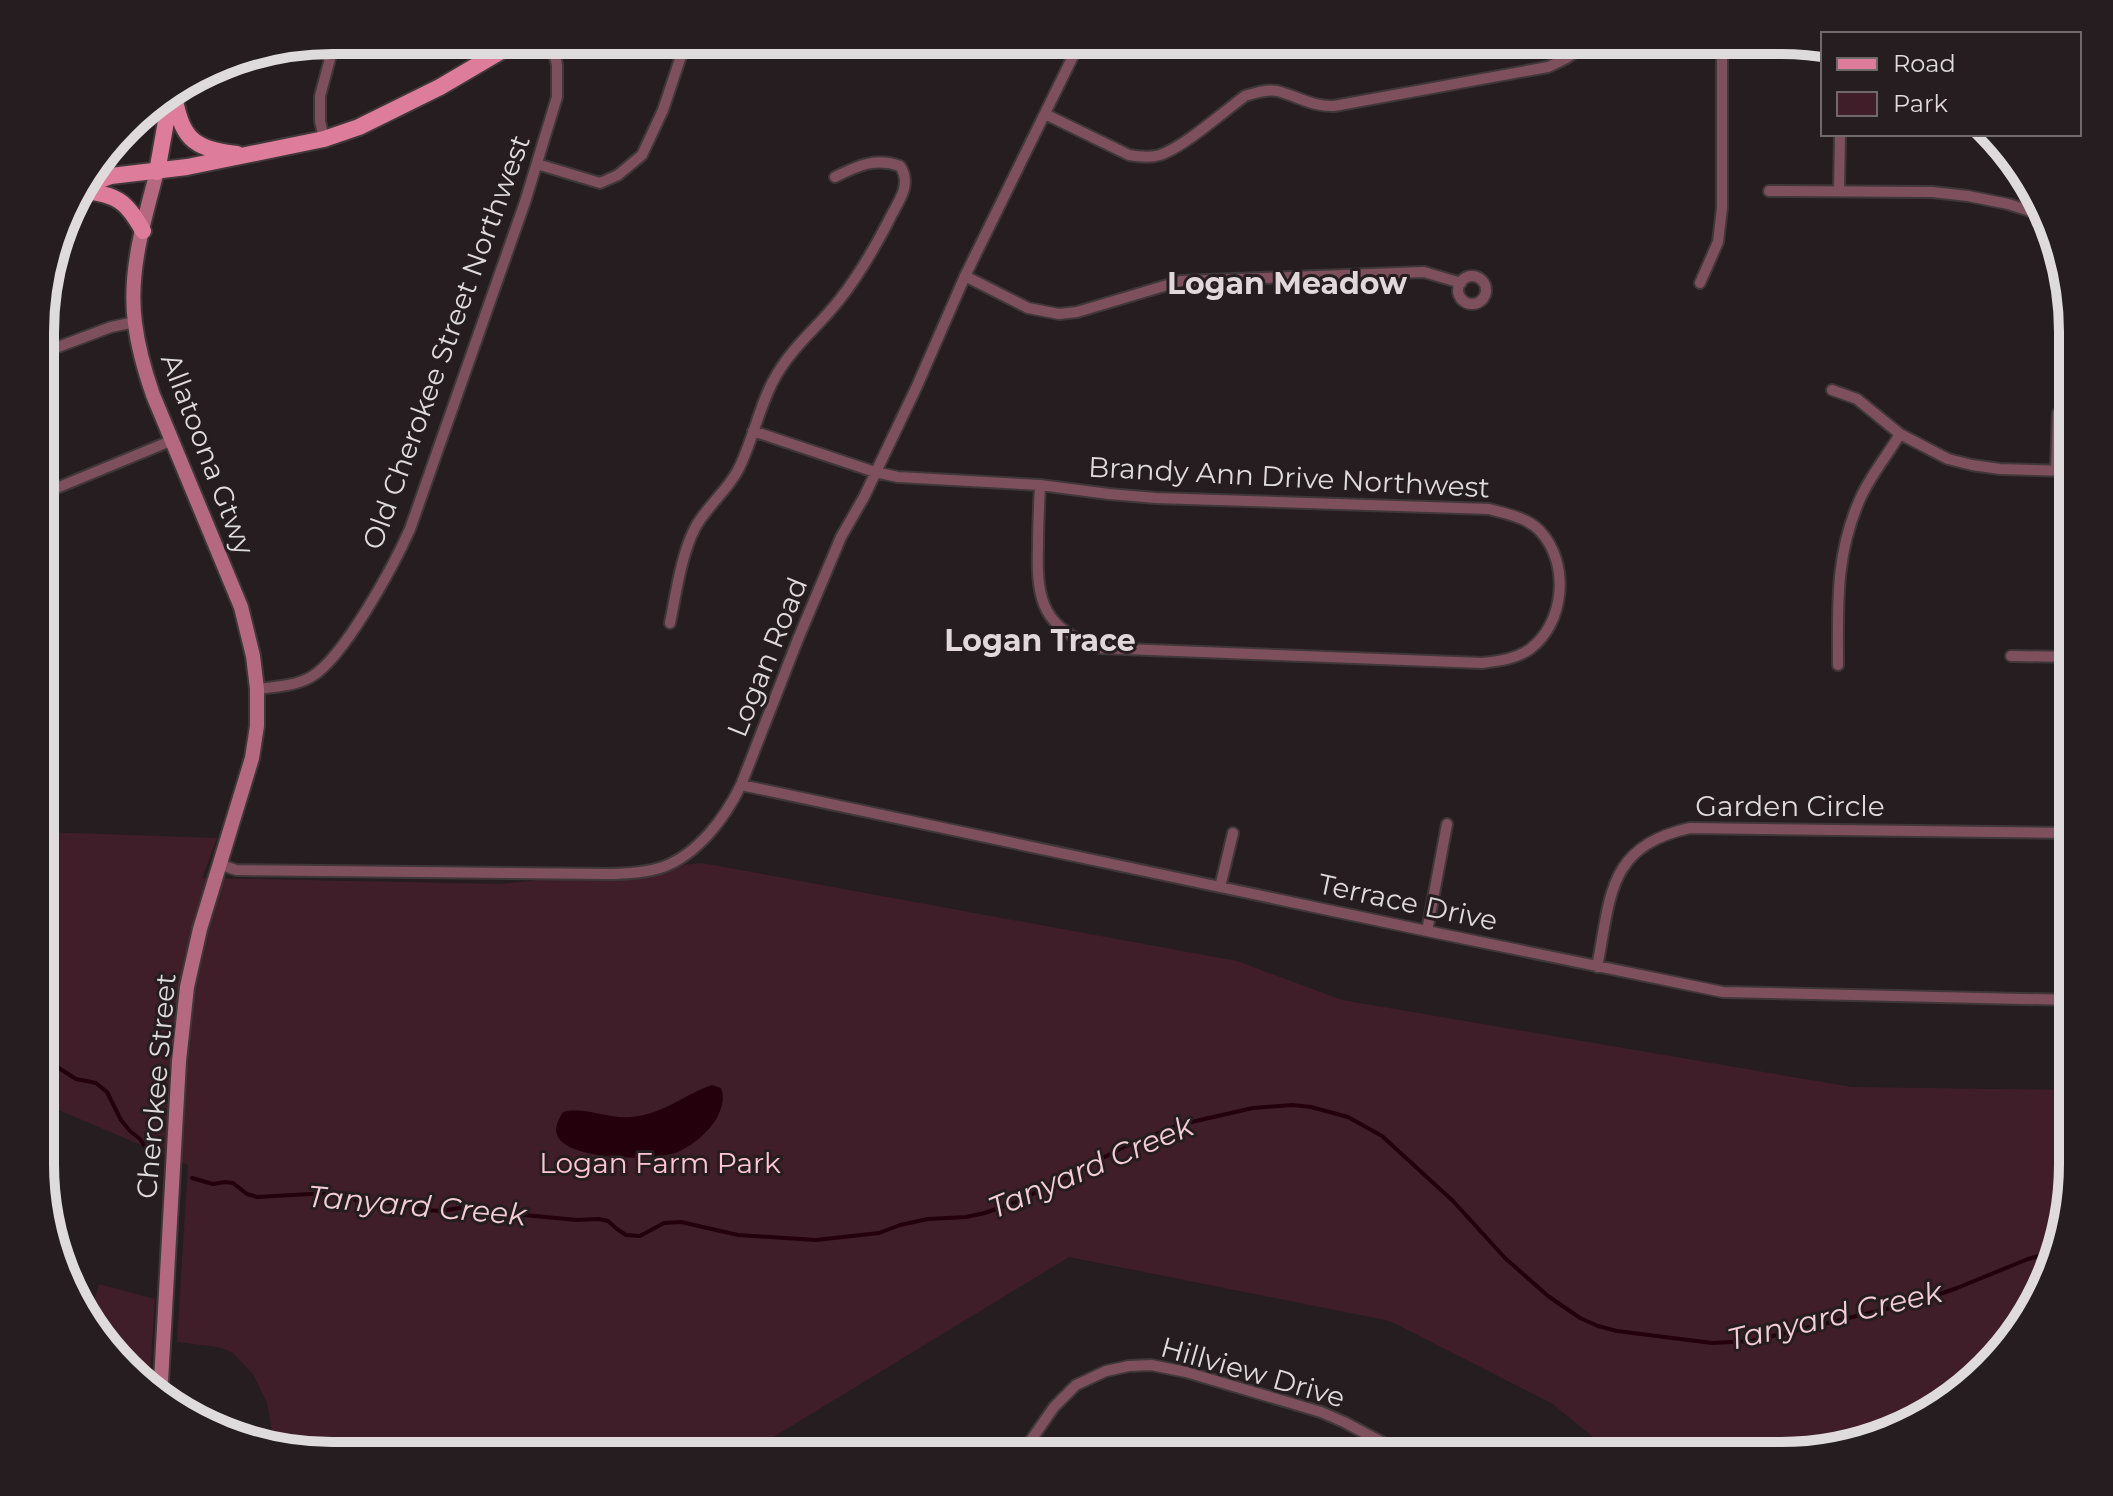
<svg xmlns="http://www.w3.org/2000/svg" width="2113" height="1496" font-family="Montserrat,sans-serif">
<rect width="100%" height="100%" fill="#251d1f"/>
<path fill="#401e29" d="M 42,832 L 217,838 L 202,878 L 500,884 L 702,863 L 1237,961 L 1342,1000 L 1852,1087 L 2072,1090 L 2072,1183 L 2051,1276 L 2012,1342 L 1910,1426 L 1782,1456 L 1616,1456 L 1553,1404 L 1390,1321 L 1069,1257 L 770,1439 L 773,1456 L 314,1455 L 273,1436 L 267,1403 L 253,1374 L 232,1352 L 218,1347 L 177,1342 L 188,1165 L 42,1103 Z
M 99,1284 L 155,1299 L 149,1390 L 88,1320 Z"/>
<path fill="#23000c" d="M 712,1085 L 721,1088 C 725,1099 722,1107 717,1118 C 708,1132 696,1143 680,1151 C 659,1162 566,1161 557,1135 C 554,1128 559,1118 563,1112 C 585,1106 608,1119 631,1117 C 664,1114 683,1095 712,1085 Z"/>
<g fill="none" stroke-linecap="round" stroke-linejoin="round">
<path stroke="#23000c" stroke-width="4" d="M 42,1060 L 54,1065 L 76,1079 L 96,1083 L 107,1092 L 121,1120 L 130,1131 L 140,1139 L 150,1155
M 192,1178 L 213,1184 L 225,1182 L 233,1183 L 247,1194 L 257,1197 L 329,1193 L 351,1195 L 359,1204 L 368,1205 L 400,1202 L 426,1210 L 441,1211 L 466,1207 L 476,1211 L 503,1213 L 510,1216 L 524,1215 L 577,1220 L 599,1219 L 608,1221 L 617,1229 L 626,1235 L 640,1236 L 664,1223 L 681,1222 L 738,1235 L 816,1240 L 879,1233 L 900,1225 L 928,1219 L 966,1217 L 985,1213 L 1021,1200 L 1124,1147 L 1178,1125 L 1253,1108 L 1292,1105 L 1311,1107 L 1348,1117 L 1382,1136 L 1453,1201 L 1505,1258 L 1548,1296 L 1580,1318 L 1598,1326 L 1617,1331 L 1712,1343 L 1751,1341 L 1920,1301 L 1957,1288 L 2028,1259 L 2057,1251"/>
<g stroke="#3f3739" stroke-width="14">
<path id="street" d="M 1045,114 L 1129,155 C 1140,157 1149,158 1160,155 C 1184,147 1223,112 1245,96 C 1255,93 1266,89 1277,91 C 1297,96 1313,107 1334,106 L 1548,67 C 1563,60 1576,55 1584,41
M 324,139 L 320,121 L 320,96 L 335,40
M 537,164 L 600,183 L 618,175 L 642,155 L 663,110 L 682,53
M 1839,190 L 1840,134
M 1769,191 L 1932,192 L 1968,196 L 2008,204 L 2046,216
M 965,276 L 1028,308 L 1059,314 L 1077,312 L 1181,281 L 1424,272 L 1461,283
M1458 290a14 14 0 1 1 28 0a14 14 0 1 1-28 0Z
M 1700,283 L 1718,242 L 1722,208 L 1722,41
M 42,353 L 111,327 L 135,322
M 1832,390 L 1857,399 L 1900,434 L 1948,459 L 1972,465 L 2000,469 L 2072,471
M 753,431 L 875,472 L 898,477 L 1040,485 L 1109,494 L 1156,498 L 1489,509 C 1506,514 1527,517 1540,531 C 1570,563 1565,623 1530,649 C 1516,659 1499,661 1482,663 L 1099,648 C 1044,629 1036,602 1038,547 C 1038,526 1039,506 1040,485
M 2056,470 L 2058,413
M 42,494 L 173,440
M 670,623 C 676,594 681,555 695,528 C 706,507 727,491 738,470 C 754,439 759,404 777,374 C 794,345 820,325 840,299 C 859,275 874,249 888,222 C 893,211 901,200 904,189 C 906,180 905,173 900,166 C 875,157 857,166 835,177
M 2011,656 L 2072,657
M 1838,665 C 1838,605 1835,555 1860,499 C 1870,476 1887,456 1900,434
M 257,689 C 275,687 295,686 311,677 C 344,658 394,565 410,529 L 525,202 L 557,97 L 557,65 L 551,40
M 741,785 L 1427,931 L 1723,992 L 2072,1000
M 219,864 L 236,870 L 606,874 C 625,874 645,873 663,867 C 698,854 725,818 741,785 L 798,639 L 841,537 L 864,497 L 917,386 L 965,276 L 1081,40
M 1220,887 L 1233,833
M 1427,931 L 1447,824
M 1597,967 C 1611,896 1607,846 1690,828 L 2072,833
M 42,1193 L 53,1214 L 54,1237
M 1020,1456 L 1054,1407 L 1076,1385 L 1106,1371 L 1129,1366 L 1151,1365 L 1186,1372 L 1321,1412 L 1344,1422 L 1408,1456"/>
</g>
<g stroke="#3f3739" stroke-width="18">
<path id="secondary" d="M 157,172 C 144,220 128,273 135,323 C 138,348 145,372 153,395 L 241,607 L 253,656 L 257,689 L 257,726 L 252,758 L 200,929 L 187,987 L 179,1061 L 160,1399"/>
</g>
<g stroke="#3f3739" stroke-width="20">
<path id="primary" d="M 173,91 C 182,138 190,148 237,154
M 157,172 L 170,99
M 83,186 L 111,176 L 187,167 L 324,139 L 359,127 L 440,87 L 520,40
M 81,189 C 117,197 125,198 143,231"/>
</g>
<use href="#street" stroke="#7e4f5d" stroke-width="10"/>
<use href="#secondary" stroke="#b46980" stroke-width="14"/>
<use href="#primary" stroke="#dd7d9b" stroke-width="16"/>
</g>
<g text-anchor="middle" stroke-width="6" stroke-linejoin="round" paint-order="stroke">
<g font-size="28" fill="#dfdadb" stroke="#251d1f">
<text transform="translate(446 342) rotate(-70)" y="10">Old Cherokee Street Northwest</text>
<text transform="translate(208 454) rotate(69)" y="10">Allatoona Gtwy</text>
<text transform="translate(1289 477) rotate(3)" y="10">Brandy Ann Drive Northwest</text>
<text transform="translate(767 657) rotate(-68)" y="10">Logan Road</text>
<text x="1790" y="816">Garden Circle</text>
<text transform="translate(1408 902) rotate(12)" y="10">Terrace Drive</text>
<text transform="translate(156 1086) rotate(-85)" y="10">Cherokee Street</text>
<text transform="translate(1253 1372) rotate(16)" y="10">Hillview Drive</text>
</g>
<g font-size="28" fill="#ffc5d4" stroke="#251d1f">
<text x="660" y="1173">Logan Farm Park</text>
</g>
<g font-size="30" font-weight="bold" fill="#e2d7da" stroke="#251d1f">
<text x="1287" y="294">Logan Meadow</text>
<text x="1040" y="651">Logan Trace</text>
</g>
<g font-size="30" font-style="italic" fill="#f4cdd7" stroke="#251d1f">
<text transform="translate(1091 1167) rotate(-23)" y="10">Tanyard Creek</text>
<text transform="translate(417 1206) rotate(5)" y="10">Tanyard Creek</text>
<text transform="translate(1835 1316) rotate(-13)" y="10">Tanyard Creek</text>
</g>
</g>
<path d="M0 0H2113V1496H0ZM332 54H1781A278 278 0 0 1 2059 332V1164A278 278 0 0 1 1781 1442H332A278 278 0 0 1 54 1164V332A278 278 0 0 1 332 54Z" fill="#251d1f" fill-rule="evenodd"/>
<path fill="none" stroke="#dfdadb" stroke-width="10" d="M332 54H1781A278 278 0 0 1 2059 332V1164A278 278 0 0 1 1781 1442H332A278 278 0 0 1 54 1164V332A278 278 0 0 1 332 54Z"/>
<rect x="1821" y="32" width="260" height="104" fill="#251d1f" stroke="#6f696a" stroke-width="2"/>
<rect x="1837" y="58" width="40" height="12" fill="#dd7d9b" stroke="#6f696a" stroke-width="2"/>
<text x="1893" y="72" font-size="24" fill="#dfdadb">Road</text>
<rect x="1837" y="92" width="40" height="24" fill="#401e29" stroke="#6f696a" stroke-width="2"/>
<text x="1893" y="112" font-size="24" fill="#dfdadb">Park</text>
</svg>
